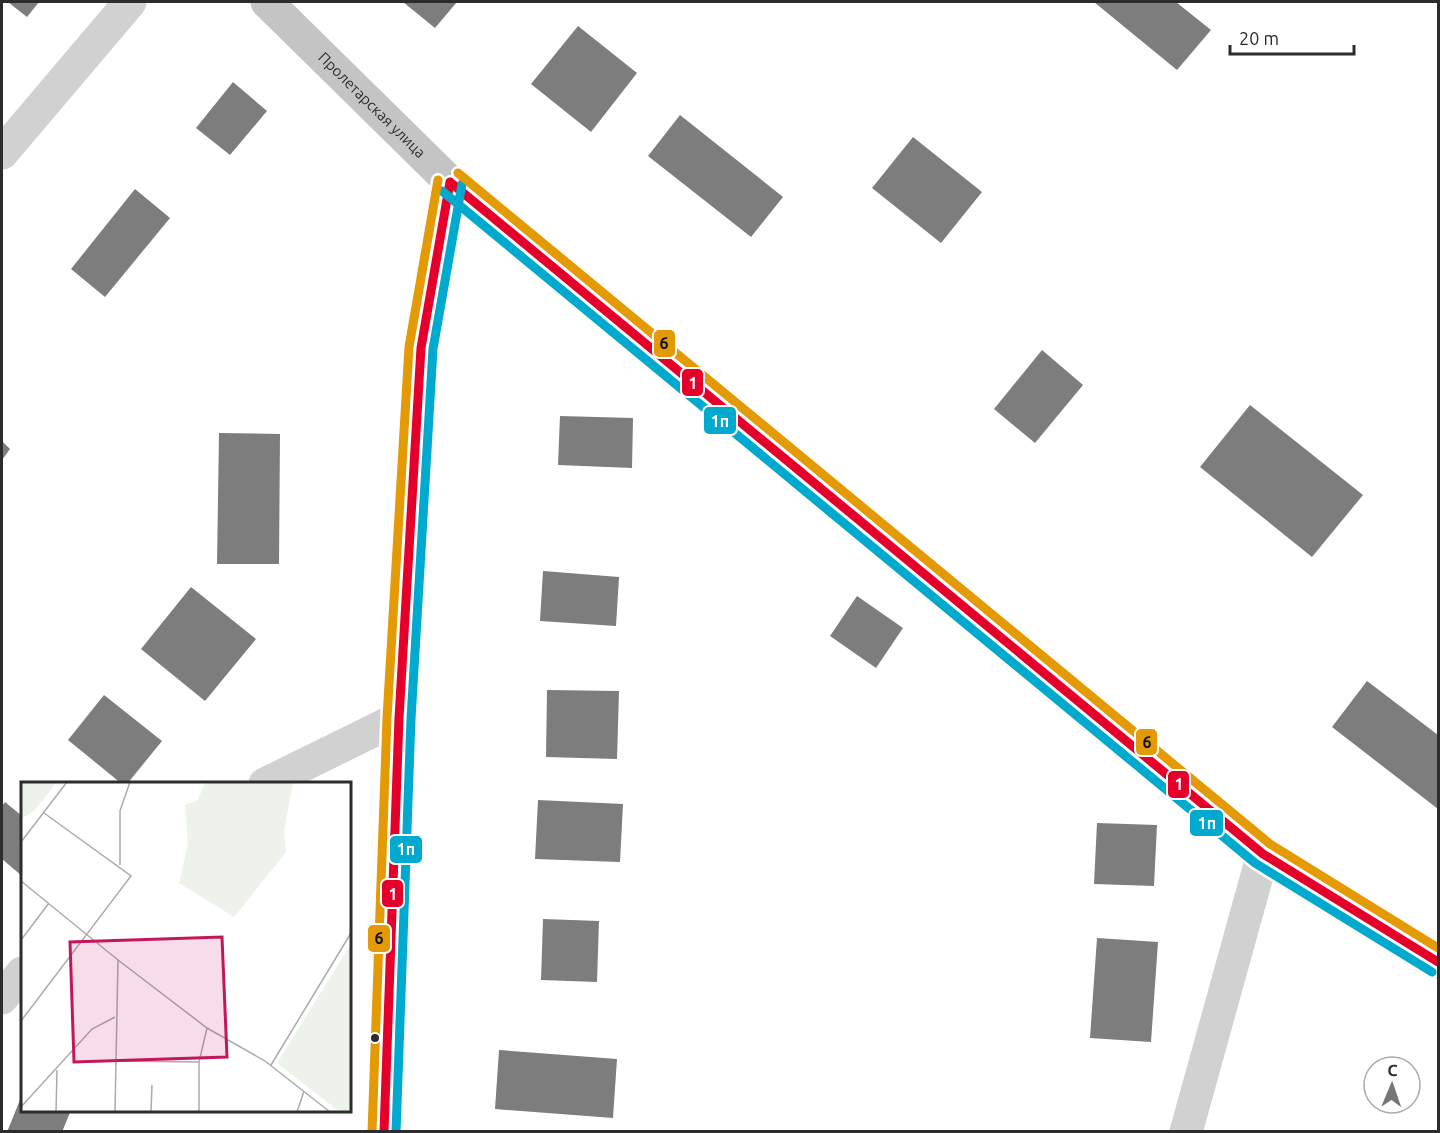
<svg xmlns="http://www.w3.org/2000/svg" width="1440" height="1133" font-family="Ubuntu,sans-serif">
<rect width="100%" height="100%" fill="#fff"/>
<path fill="#7d7d7d" d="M 8,2 L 39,2 L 27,17 Z
M 403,2 L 457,2 L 435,28 Z
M 1094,2 L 1176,2 L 1211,30 L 1177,70 Z
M 578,26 L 637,73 L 591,132 L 531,84 Z
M 233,82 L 267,111 L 230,155 L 196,128 Z
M 680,115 L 783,197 L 751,237 L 648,156 Z
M 913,137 L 982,192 L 941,243 L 872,188 Z
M 135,189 L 170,218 L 105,297 L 71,269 Z
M 1042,350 L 1083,385 L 1035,443 L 994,409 Z
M 1250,405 L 1363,495 L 1312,557 L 1200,467 Z
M 560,416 L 633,418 L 632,468 L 558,465 Z
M 219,433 L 280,434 L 279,564 L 217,564 Z
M 2,441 L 10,449 L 2,460 Z
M 543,571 L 619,577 L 616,626 L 540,621 Z
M 191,587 L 256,639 L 205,701 L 141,649 Z
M 857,596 L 903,628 L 876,668 L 830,636 Z
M 1367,681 L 1438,735 L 1438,809 L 1332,727 Z
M 547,690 L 619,691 L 617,759 L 546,757 Z
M 104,695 L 162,741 L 127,784 L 122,784 L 68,740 Z
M 538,800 L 623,804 L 620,862 L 535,859 Z
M 5,802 L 22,816 L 22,876 L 2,859 L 2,806 Z
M 1097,823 L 1157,825 L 1154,886 L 1094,884 Z
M 543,919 L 599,921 L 597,982 L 541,980 Z
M 1097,938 L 1158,942 L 1151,1042 L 1090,1038 Z
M 499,1050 L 617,1059 L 613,1118 L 495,1109 Z
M 22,1095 L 22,1110 L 71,1110 L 62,1132 L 7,1132 Z"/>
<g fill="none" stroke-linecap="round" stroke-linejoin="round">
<path stroke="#d1d1d1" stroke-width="33" d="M 2,153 L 130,2
M 450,182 L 1263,854 L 1438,962
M 265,784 L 399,718
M 2,998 L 22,973
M 1186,1132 L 1263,854"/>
<path stroke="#c4c4c4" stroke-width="33" id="s1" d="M 267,2 L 450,182 L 421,348 L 399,718 L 384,1132"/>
<g stroke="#fff" stroke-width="14">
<path id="bus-1" d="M 450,182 L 1263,854 L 1438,962
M 384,1132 L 399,718 L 421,348 L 450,182"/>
</g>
<g stroke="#fff" stroke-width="14">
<path id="bus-2" d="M 442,191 L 1255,863 L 1432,972
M 396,1132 L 411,719 L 433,349 L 462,184"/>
</g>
<g stroke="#fff" stroke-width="14">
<path id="bus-3" d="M 458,173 L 1270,844 L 1438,948
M 372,1132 L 387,718 L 409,347 L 438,180"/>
</g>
<use href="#bus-1" stroke="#e4002b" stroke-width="9"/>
<use href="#bus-2" stroke="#00a9ce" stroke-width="9"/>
<use href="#bus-3" stroke="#e39a04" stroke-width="9"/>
</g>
<circle fill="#2c2c2c" stroke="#fff" stroke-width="2" cx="375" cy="1038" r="5"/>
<g text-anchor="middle" stroke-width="6" stroke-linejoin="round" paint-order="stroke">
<g font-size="15" fill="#2c2c2c" stroke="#fff">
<text dy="5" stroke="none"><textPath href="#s1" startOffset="147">Пролетарская улица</textPath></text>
</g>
</g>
<g transform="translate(21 782)">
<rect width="330" height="330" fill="#fff"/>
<path d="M 0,0 L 36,0 L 13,29 L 0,37 ZM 184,0 L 272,0 L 263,49 L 265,70 L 213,135 L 158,101 L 167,62 L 164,23 L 177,18 ZM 330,162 L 330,330 L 319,330 L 256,281 Z" fill="#edf3ea"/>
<path fill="none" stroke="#ababab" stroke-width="1.5" d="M 0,60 L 46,0M 99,83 L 99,29 L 109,0M 0,99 L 97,178 L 94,330M 0,158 L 28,121M 97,178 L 186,246 L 244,279 L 309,330M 0,239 L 110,94 L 23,31M 94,279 L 178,280 L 178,329M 178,280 L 186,246M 250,283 L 330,151M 0,325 L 71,247 L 94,235M 35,330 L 36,288M 130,330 L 131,303M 276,330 L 283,309"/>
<path fill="#c2185b" fill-opacity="0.15" stroke="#c2185b" stroke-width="3" d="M 201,155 L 206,275 L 53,280 L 49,160 Z"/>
<rect width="330" height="330" fill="none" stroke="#2c2c2c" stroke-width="3"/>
</g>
<g stroke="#fff" stroke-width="2">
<rect x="653" y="329" width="23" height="29" rx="6" fill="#e39a04"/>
<rect x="681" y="368" width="23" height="29" rx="6" fill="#e4002b"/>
<rect x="703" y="406" width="34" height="29" rx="6" fill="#00a9ce"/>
<rect x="1135" y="728" width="23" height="28" rx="6" fill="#e39a04"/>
<rect x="1167" y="770" width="23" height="29" rx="6" fill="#e4002b"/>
<rect x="1189" y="809" width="35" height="28" rx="6" fill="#00a9ce"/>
<rect x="389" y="835" width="34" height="29" rx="6" fill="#00a9ce"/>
<rect x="381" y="879" width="23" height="29" rx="6" fill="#e4002b"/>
<rect x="367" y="924" width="24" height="29" rx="6" fill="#e39a04"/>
</g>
<g font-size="16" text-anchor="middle" font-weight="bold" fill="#fff">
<text x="693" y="389">1</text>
<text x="720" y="427">1п</text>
<text x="1179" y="790">1</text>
<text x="1207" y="829">1п</text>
<text x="406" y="855">1п</text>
<text x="393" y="900">1</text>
</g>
<g font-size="16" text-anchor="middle" font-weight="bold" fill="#111">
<text x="664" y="349">6</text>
<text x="1147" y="748">6</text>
<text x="379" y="944">6</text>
</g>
<rect width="1440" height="1133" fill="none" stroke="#2c2c2c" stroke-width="6"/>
<g transform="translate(1392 1085) rotate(2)"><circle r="28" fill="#ffffff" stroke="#ababab" stroke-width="1.5"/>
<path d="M0-4.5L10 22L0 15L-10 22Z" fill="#767676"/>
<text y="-9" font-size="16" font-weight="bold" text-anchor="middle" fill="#2c2c2c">С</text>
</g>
<path d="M1230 45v9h124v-9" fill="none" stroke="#2c2c2c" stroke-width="3"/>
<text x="1239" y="45" font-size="18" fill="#2c2c2c" stroke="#ffffff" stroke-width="4.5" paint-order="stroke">20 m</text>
</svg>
